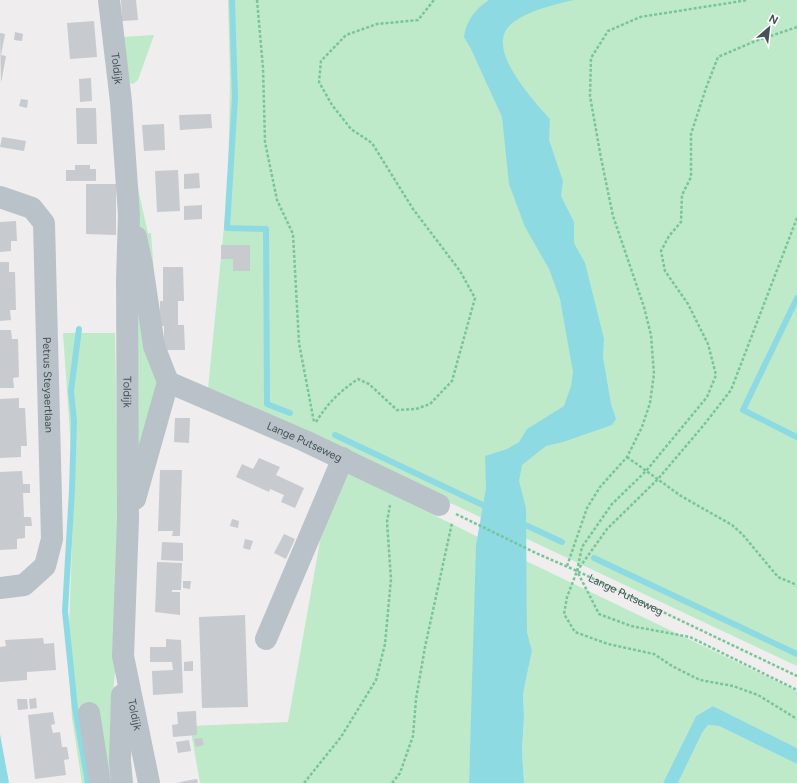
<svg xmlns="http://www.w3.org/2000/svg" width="797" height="783" font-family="Figtree,sans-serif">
<rect width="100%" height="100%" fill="#efeded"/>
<path fill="#beeaca" d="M 228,0 L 797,0 L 797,666 L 208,389 L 228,186 L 230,81 Z
M 154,35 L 138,80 L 133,84 L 127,82 L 122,37 Z
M 138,189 L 148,233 L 151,233 L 156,302 L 138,223 Z
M 133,246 L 159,375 L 134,490 Z
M 63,333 L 115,333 L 120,620 L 110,724 L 112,783 L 82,783 L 72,718 L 68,656 L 74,491 Z
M 345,471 L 478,537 L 469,783 L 200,783 L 190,726 L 288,722 L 320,541 Z
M 526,561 L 797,691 L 797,748 L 713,706 L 696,716 L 663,783 L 524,783 L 522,750 L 524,717 L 523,694 L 532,651 L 527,632 Z
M 708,725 L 719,726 L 797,764 L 797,783 L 678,783 L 702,733 Z"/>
<path fill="#8edae3" d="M 489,0 L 574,0 C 556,4 513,14 505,32 C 493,57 534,101 550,119 L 549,140 L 563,181 L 561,196 L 574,222 L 574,243 L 585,263 L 604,339 L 603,357 L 611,404 L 616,419 L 612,425 L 563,442 L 546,446 L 522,465 L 519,481 L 526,508 L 527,632 L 532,651 L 523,694 L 524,717 L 522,750 L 524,783 L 469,783 L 476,545 L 486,488 L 485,456 L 507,449 L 519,442 L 527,429 L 564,406 L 571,386 L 573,372 L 560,299 L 549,269 L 525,227 L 509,184 L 502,117 L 471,49 L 464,37 C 466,21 475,9 489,0 Z
M 713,706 L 797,748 L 797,764 L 719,726 L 708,725 L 702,733 L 678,783 L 663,783 L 696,716 Z
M 0,734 L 9,783 L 0,783 Z"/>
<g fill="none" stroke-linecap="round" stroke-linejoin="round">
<path stroke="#8edae3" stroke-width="6" d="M 232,0 L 235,97 L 227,228 L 266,229 L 267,404 L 290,413
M 797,298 L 743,410 L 797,437
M 79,329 L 71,391 L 74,421 L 72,490 L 65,611 L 75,708 L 88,783
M 335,435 L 489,508
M 519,522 L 562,542
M 594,558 L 797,654"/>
</g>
<path fill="#c7cacf" d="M 121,0 L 136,0 L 138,20 L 122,21 Z
M 94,21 L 97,57 L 70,59 L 67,23 Z
M 15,32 L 23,34 L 22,41 L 14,40 Z
M 0,33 L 5,34 L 1,55 L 6,56 L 1,83 Z
M 91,78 L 92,101 L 80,102 L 79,79 Z
M 21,99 L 28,100 L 27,108 L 19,106 Z
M 76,108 L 96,108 L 97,144 L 77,144 Z
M 211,114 L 212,128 L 180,130 L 179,115 Z
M 164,124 L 165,150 L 144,151 L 142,125 Z
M 2,137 L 26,141 L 24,151 L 0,147 Z
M 75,165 L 90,165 L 90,169 L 96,169 L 96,181 L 66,181 L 66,170 L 75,170 Z
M 178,170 L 180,211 L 157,212 L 155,171 Z
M 199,173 L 200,188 L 184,189 L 184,174 Z
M 86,184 L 116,184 L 116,235 L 86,234 Z
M 202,205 L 202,219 L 184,220 L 184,206 Z
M 16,221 L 17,241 L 11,241 L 11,251 L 0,252 L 0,222 Z
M 221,245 L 250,245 L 250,271 L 233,271 L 233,259 L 221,259 Z
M 0,262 L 9,262 L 9,272 L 15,272 L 16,310 L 10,310 L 11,320 L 0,321 Z
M 163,267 L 183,267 L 184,301 L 178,301 L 178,325 L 184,325 L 185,350 L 164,350 L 164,326 L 160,326 L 160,301 L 163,301 Z
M 0,330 L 11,330 L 12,339 L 18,339 L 19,377 L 13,378 L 14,388 L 0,388 Z
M 19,398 L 19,408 L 25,408 L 27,446 L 21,446 L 21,457 L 0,458 L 0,399 Z
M 175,418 L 190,418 L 189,443 L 174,442 Z
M 259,458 L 280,467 L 276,475 L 304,488 L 295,508 L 281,502 L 284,495 L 270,489 L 269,492 L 236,477 L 242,464 L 253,469 Z
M 160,470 L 182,470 L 180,536 L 172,536 L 173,531 L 158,531 Z
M 22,471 L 23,484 L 30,484 L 30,493 L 23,493 L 24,517 L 31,517 L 32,526 L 25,526 L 25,538 L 17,539 L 17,549 L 0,550 L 0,472 Z
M 232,519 L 239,521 L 238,528 L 230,526 Z
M 284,534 L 295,539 L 286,559 L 274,553 Z
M 245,539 L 253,541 L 250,550 L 243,548 Z
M 162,542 L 183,543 L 183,561 L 161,560 Z
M 157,562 L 182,563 L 181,590 L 172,590 L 172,592 L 180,592 L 180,615 L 155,612 Z
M 183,581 L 191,581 L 190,589 L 183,588 Z
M 245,615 L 248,707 L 202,708 L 199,617 Z
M 43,638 L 44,644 L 54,643 L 56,670 L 27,672 L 27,680 L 0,682 L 0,647 L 6,646 L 5,640 Z
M 166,639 L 181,640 L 183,693 L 153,695 L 152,671 L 173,670 L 172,662 L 150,662 L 150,647 L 166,647 Z
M 193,661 L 193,671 L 184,671 L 184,662 Z
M 36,698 L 37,708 L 30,709 L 29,699 Z
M 17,699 L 27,699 L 28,709 L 18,710 Z
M 196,711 L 197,735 L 173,737 L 172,725 L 178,724 L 177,712 Z
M 53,712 L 55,724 L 51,725 L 53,733 L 60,732 L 62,747 L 67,747 L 69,759 L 64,760 L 66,775 L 35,779 L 28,715 Z
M 202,738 L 204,745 L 196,747 L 194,739 Z
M 189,740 L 191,751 L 178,753 L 176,742 Z
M 197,779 L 198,783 L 177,783 L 185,781 Z"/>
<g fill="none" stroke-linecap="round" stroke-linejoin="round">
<g stroke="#79c598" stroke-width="2.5" stroke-dasharray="3 2" stroke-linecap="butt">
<path d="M 257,0 L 263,68 L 265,142 L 277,200 L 293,234 L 299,343 L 314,422"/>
<path d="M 797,27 L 753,42 L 718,57 L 706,88 L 691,134 L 691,177 L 682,195 L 681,222 L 669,236 L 661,251 L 665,271 L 688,304 L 708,344 L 716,375 L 707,397 L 646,471 L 612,504 L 582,547 L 577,571 L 567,597 L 564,614 L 575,632 L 608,644 L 654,654 L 672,666 L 700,680 L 733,686 L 758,695 L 797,719"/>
<path d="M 797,218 L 731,390 L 703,426 L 658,479 L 607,529 L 577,571 L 599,614 L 631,626 L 690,637 L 797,690"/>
<path d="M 316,422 C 327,404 340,391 358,379 L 369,384 L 397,410 L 416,409 L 430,404 L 452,381 L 475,298 L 460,271 L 413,209 L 372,143 L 351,129 L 332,105 L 319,82 L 321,61 L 346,35 L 377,24 L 418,20 L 434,0"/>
<path d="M 627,457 L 681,496 L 732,525 L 743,535 L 778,577 L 797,585"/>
<path id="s1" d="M 456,514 L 538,554 L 577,571 L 797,676"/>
<path d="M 567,566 L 587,508 L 600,487 L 627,457 L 642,427 L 650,403 L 654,374 L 651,335 L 644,307 L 613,216 L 601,158 L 590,96 L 591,58 L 608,31 L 640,17 L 748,0"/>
<path d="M 304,783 L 341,737 L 376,680 L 385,644 L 391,579 L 387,522 L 390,505"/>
<path d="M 392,783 L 400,773 L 413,736 L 416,699 L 425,647 L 452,523"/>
</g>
<g stroke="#b9c2c8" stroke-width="22">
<path id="s2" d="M 109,0 L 121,102 L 129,215 L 127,280 L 128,519 L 123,656 L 149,783"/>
<path id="s3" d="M 0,197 L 32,208 L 44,223 L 52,539 L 45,566 L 24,585 L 0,588"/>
<path id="s4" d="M 168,382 L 305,441 L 439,505"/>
<path d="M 135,499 L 168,382 L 154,346 L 142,265 L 136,237"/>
<path d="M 266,639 L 343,458"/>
<path d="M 122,695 L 120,761 L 122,783"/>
<path d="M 89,713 L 100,783"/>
</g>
</g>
<g text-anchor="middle" stroke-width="3" stroke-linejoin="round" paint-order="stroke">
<g font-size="11" fill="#465158" stroke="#fff">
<text dy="4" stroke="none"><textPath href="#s2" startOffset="69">Toldijk</textPath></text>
<text dy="4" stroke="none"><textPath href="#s3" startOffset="215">Petrus Steyaertlaan</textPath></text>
<text dy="4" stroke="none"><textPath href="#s2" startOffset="393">Toldijk</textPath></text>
<text dy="4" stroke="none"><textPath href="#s4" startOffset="149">Lange Putseweg</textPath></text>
<text dy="4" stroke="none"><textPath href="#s1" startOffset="188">Lange Putseweg</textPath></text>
<text dy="4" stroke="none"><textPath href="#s2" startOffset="717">Toldijk</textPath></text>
</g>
</g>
<g transform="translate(769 28) rotate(28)" stroke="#ffffff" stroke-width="3" paint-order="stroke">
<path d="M0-3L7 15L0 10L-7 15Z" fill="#465158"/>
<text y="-6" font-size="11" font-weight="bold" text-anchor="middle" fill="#465158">N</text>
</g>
</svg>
